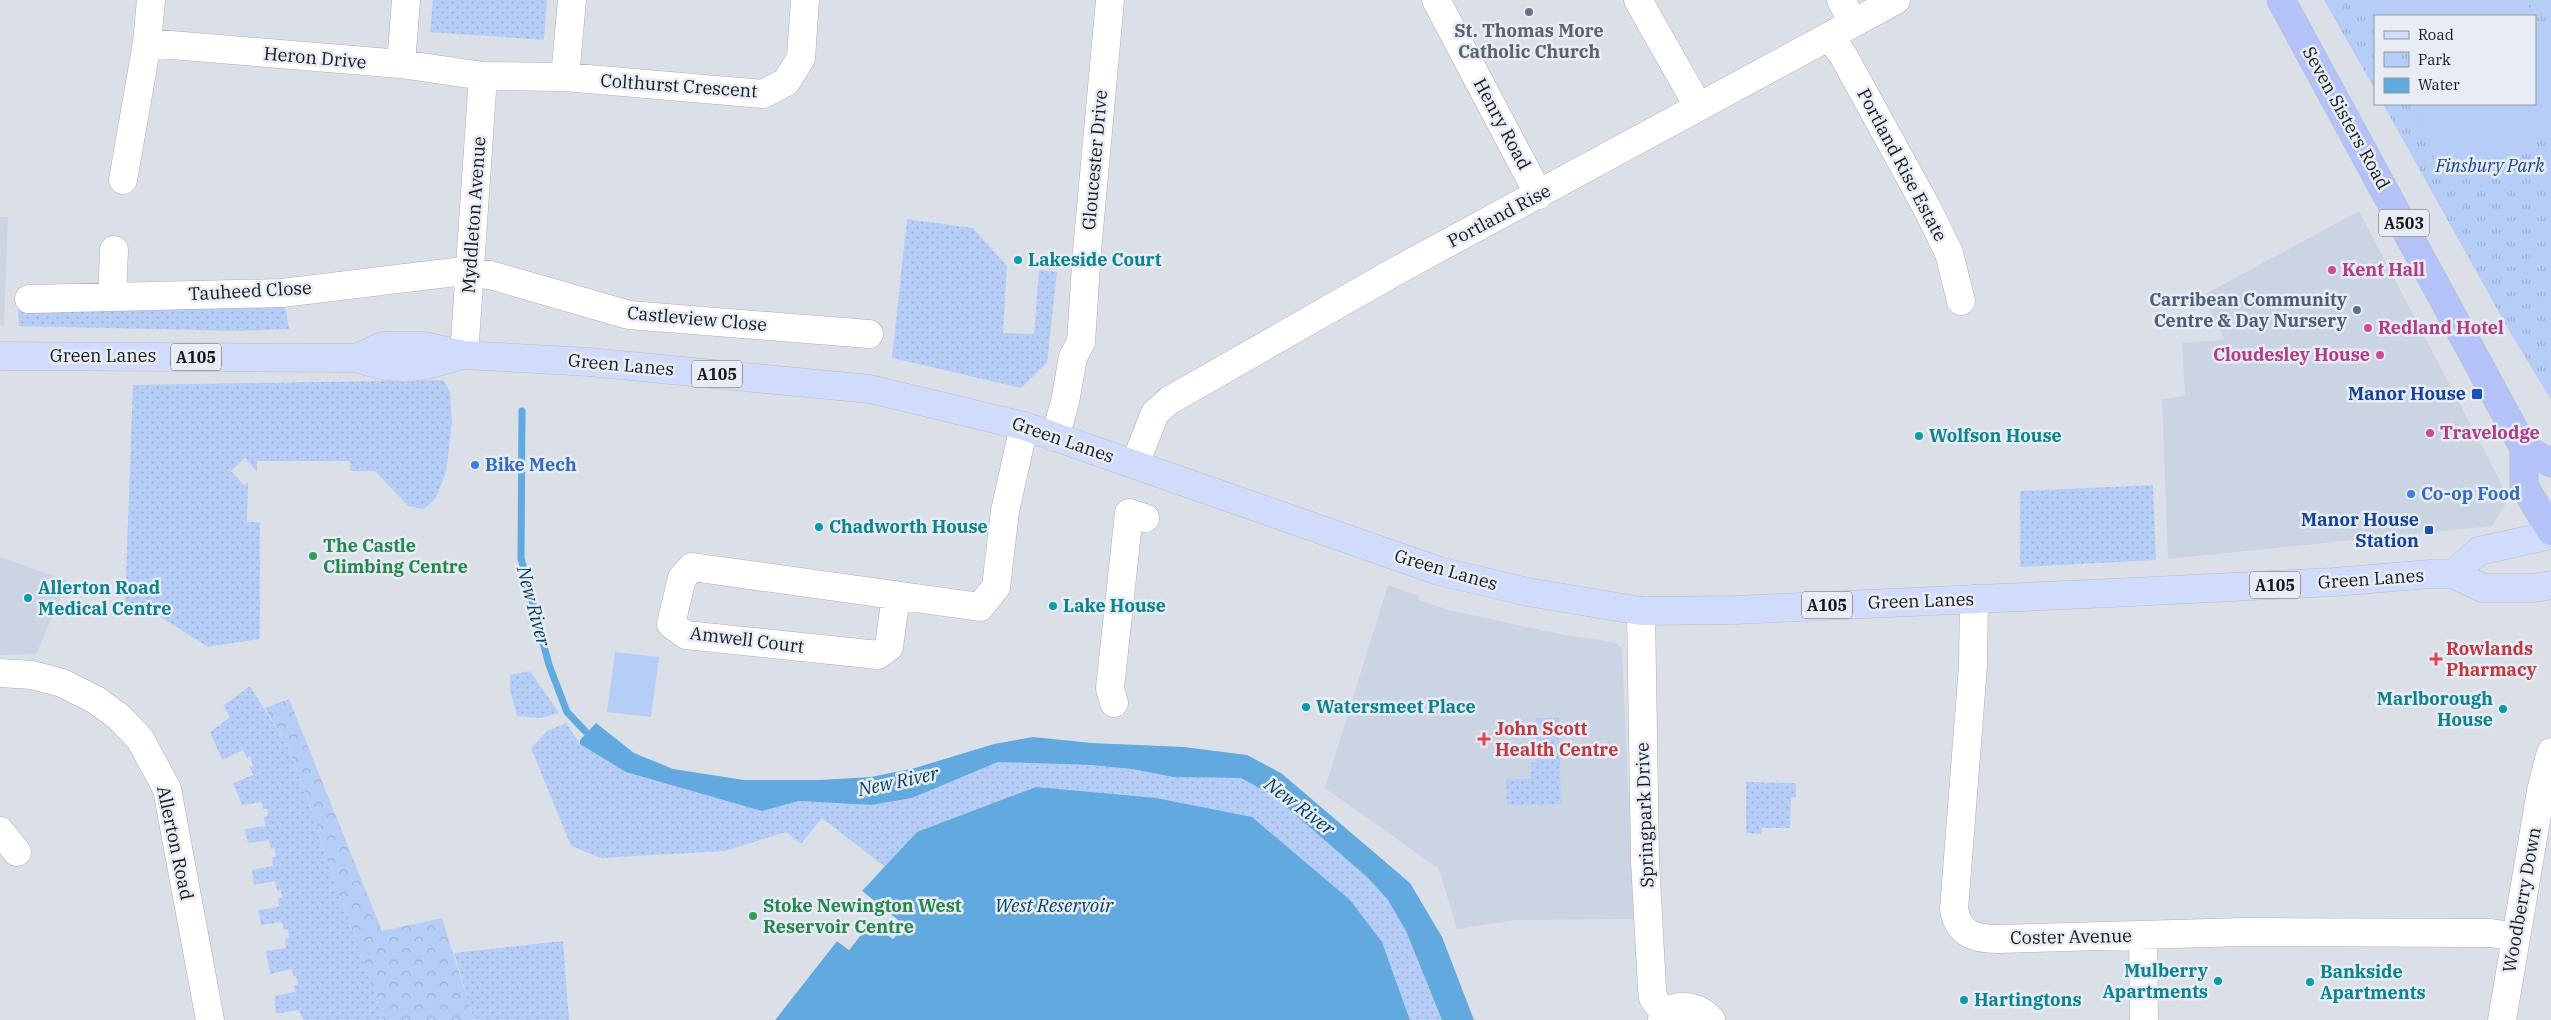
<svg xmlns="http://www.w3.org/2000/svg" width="2551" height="1020" font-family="'IBM Plex Serif',serif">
<defs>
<pattern id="grass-dots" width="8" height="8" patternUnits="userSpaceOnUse" patternTransform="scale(1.25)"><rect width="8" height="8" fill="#b6cef7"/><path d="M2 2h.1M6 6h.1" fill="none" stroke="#9cb0d3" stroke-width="1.8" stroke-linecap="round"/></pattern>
<pattern id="forest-crowns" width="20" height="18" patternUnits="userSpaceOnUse" patternTransform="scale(1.25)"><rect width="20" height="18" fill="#b6cef7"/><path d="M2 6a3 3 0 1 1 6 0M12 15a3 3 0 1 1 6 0" fill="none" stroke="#9cb0d3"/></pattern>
<pattern id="park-tufts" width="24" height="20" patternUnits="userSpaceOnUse" patternTransform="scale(1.25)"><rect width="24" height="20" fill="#b6cef7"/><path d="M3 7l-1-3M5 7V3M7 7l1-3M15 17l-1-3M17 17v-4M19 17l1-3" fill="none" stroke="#9cb0d3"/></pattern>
</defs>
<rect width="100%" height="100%" fill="#dbe0e8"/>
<path fill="#cbd4e3" d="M 2359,211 L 2509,498 L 2492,526 L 2168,559 L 2162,399 L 2185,396 L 2182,343 L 2225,340 L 2202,296 Z
M 0,217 L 8,217 L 4,326 L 0,325 Z
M 0,557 L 68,581 L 36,654 L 0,655 Z
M 1388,585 L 1419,596 L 1419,600 L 1449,610 L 1564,635 L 1614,642 L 1622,648 L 1634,919 L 1516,920 L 1457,929 L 1439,869 L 1325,788 Z"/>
<path fill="url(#grass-dots)" d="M 433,0 L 547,0 L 544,40 L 430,32 Z
M 907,219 L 973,228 L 1007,266 L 1003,333 L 1034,334 L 1039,270 L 1057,272 L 1047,363 L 1021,388 L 892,358 Z
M 284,300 L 289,329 L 240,331 L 19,326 L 18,309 Z
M 443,380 L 450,392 L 452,423 L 446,472 L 436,498 L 424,509 L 408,506 L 375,471 L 350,471 L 350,461 L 257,461 L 257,472 L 245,458 L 231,471 L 244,485 L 248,482 L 247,522 L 260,522 L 260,639 L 208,647 L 159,616 L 125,603 L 133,385 Z
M 2153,485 L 2156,560 L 2020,567 L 2020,491 Z
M 530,671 L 559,713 L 541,718 L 517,716 L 510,690 L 510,675 Z
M 250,686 L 288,747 L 318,828 L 322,846 L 384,1020 L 304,1020 L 298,1010 L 276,1014 L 274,996 L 295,992 L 294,985 L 298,985 L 296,976 L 293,976 L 292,969 L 270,974 L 266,951 L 286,948 L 285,939 L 289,938 L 288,929 L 284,930 L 282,922 L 261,925 L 258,910 L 279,907 L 278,898 L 282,897 L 281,890 L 277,890 L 275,881 L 254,885 L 252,870 L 273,866 L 272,857 L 276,857 L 274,848 L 271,849 L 269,840 L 248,843 L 245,829 L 265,826 L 264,817 L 268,816 L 267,809 L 263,809 L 262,802 L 242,805 L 233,783 L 253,775 L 250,767 L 253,766 L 250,756 L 247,758 L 243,750 L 222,760 L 210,732 L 230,717 L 223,706 Z
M 1536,718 L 1559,718 L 1561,804 L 1507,805 L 1506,779 L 1531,779 L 1531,763 L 1537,762 Z
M 566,723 L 580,744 L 762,811 L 799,801 L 871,805 L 912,798 L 998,762 L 1090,765 L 1132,769 L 1173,777 L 1241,778 L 1274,796 L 1368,878 L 1388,900 L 1406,931 L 1442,1020 L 1410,1020 L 1382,942 L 1350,901 L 1252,817 L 917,832 L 885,867 L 822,818 L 801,844 L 786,832 L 725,851 L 601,858 L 571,846 L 531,748 L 547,731 Z
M 1746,782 L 1796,783 L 1796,797 L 1791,798 L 1790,828 L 1762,828 L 1761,834 L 1746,833 Z
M 563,941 L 569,1020 L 474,1020 L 454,953 Z"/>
<path fill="url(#forest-crowns)" d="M 289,699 L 382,931 L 442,918 L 474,1020 L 384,1020 L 322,846 L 318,828 L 288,747 L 265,708 Z"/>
<path fill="url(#park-tufts)" d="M 2324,0 L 2551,0 L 2551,400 L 2511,334 L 2383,104 L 2535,104 L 2535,16 L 2375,16 L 2375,90 Z"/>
<path fill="#b6cef7" d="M 2358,0 L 2525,0 L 2534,16 L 2375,16 L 2375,34 Z
M 2535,19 L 2551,51 L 2551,132 L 2449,183 L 2410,104 L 2535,104 Z
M 615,652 L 659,657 L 651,717 L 607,712 Z"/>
<path fill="#62a9df" d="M 596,723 L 634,753 L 673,769 L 744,780 L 820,780 L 871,777 L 915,768 L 994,744 L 1033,737 L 1092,743 L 1184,747 L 1247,755 L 1281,773 L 1410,883 L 1442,937 L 1474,1020 L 1442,1020 L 1406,931 L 1388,900 L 1368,878 L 1274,796 L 1241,778 L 1173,777 L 1132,769 L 1090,765 L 998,762 L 912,798 L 871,805 L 799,801 L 762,811 L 626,772 L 580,744 L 580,740 Z
M 1036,787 L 1156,798 L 1252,817 L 1350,900 L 1382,942 L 1410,1020 L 775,1020 L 837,941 L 849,950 L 871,922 L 893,939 L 904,925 L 862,891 L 917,832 Z"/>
<path fill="#dbe0e8" d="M 862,891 L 904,925 L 893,939 L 871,922 L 849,950 L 837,941 L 775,1020 L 772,1020 L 836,939 L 848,947 L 871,920 L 892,936 L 900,925 L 860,893 Z"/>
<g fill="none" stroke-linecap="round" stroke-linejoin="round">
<path stroke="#62a9df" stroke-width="7" d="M 522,411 L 521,558 L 549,665 L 567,712 L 585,731"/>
<g stroke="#aaafb7" stroke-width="29">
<path id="minor" d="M 151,0 L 147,43 L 401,64 L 483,76 L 565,77 L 763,94 L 786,82 L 801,58 L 805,0
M 1436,0 L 1539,195
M 1638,0 L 1698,106
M 1841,0 L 1853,23
M 1829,37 L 1843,55 L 1928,210 L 1949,253 L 1961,301
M 401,64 L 406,0
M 565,77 L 572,0
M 123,180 L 147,43
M 112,296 L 114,250
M 29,299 L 282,293 L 455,272 L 490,275 L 629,315 L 869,334
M 464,355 L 483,76
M 1055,437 L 1065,402 L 1073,357 L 1081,342 L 1087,251 L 1110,0
M 1135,464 L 1155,413 L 1170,400 L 1396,271 L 1896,0
M 896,595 L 889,647 L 878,655 L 686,635 L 671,624 L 682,578 L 692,567 L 980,607 L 996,587 L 1005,511 L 1024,426
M 1974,599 L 1973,666 L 1954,909 C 1958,934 1975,939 1998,939 L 2245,932 L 2491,933 L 2515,937
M 1641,611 L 1645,860 L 1652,989 L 1653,998 L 1665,1014
M 0,673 L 32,675 L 62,683 L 96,700 L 119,717 L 140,739 L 167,789 L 210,1020
M 1114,703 L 1110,688 L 1129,513 L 1145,518
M 0,831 L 17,852
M 2143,935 L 2144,1020
M 1662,1020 C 1673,1000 1698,1005 1711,1020
M 2502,1020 L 2541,791 L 2551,752"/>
</g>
<g stroke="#bdbebf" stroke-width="29">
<path id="major" d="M 0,356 L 356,358 C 400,373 419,369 462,355
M 356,358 L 383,346 L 424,346 L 464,355 L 589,362 L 870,389 L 1024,426 L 1439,571 L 1528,592 L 1641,611 L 1734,610 L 2111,593 L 2334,582 L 2430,574 L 2453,574 L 2483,588 L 2534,588 L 2551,585
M 2453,574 L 2479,551 L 2551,535"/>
</g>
<g stroke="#bdbebf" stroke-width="29">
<path id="highway" d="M 2281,0 L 2524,448 L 2524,486 L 2551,531
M 2524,448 L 2551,463"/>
</g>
<use href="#minor" stroke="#fff" stroke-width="28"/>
<use href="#major" stroke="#d1dbfb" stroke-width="28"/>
<use href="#highway" stroke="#b3c3f9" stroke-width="28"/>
</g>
<circle fill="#6b7280" stroke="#e8edf5" stroke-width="2" cx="1529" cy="12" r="5"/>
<g fill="#0f9aa8" stroke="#e8edf5" stroke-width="2">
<circle cx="1018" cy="260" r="5"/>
<circle cx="1919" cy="436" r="5"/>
<circle cx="819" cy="527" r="5"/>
<circle cx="28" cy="598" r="5"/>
<circle cx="1053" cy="606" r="5"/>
<circle cx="1306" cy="707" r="5"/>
<circle cx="2503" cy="709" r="5"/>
<circle cx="2218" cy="981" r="5"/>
<circle cx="2310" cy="982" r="5"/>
<circle cx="1964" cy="1000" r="5"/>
</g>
<g fill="#d1479c" stroke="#e8edf5" stroke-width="2">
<circle cx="2332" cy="270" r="5"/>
<circle cx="2368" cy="328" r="5"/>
<circle cx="2380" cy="355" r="5"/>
<circle cx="2430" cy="433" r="5"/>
</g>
<circle fill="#5c6f8a" stroke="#e8edf5" stroke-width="2" cx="2357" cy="310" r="5"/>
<g fill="#1a4fb4" stroke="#e8edf5" stroke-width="2">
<rect x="2471" y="388" width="12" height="12" rx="2.5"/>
<rect x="2424" y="525" width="10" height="10" rx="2.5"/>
</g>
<g fill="#3f7fe0" stroke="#e8edf5" stroke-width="2">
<circle cx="475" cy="465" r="5"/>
<circle cx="2411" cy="494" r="5"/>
</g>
<g fill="#2e9e5b" stroke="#e8edf5" stroke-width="2">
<circle cx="313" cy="556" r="5"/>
<circle cx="753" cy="916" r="5"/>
</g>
<g fill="#e0444e" stroke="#e8edf5" stroke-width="2">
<path d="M2433.5 651.5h5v5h5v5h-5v5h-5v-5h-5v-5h5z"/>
<path d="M1481.5 731.5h5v5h5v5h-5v5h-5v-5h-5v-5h5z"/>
</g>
<g text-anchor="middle" stroke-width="5" stroke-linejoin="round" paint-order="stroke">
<g fill="#e8edf5" stroke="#54575c" stroke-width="1">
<rect x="2379" y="209.5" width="50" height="27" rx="4"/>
<rect x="171" y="343.5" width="50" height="27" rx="4"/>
<rect x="692" y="360.5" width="50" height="27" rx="4"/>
<rect x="2250" y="571.5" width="50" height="27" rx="4"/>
<rect x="1802" y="591.5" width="50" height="27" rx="4"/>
</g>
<g font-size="16" font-weight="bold" fill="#15171a">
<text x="2404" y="229">A503</text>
<text x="196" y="363">A105</text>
<text x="717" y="380">A105</text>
<text x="2275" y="591">A105</text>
<text x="1827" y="611">A105</text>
</g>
<g font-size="18" font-weight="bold" fill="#5b616d" stroke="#e8edf5">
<text x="1529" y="37">St. Thomas More<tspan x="1529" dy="21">Catholic Church</tspan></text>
</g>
<g font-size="18" fill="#15171a" stroke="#e8edf5">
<text transform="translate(315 58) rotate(5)" y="6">Heron Drive</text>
<text transform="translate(679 86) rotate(4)" y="6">Colthurst Crescent</text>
<text transform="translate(2346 118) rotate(61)" y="6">Seven Sisters Road</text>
<text transform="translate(1502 124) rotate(62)" y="6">Henry Road</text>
<text transform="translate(1095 160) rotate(-85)" y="6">Gloucester Drive</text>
<text transform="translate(1902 165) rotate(62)" y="6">Portland Rise Estate</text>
<text transform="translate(474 215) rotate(-86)" y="6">Myddleton Avenue</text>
<text transform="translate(1499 216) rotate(-28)" y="6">Portland Rise</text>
<text transform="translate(250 291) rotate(-3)" y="6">Tauheed Close</text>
<text transform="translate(697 319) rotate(5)" y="6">Castleview Close</text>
<text x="103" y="362">Green Lanes</text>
<text transform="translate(621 365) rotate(5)" y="6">Green Lanes</text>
<text transform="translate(1063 440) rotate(19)" y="6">Green Lanes</text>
<text transform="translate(1446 570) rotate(16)" y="6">Green Lanes</text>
<text transform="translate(2371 579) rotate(-4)" y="6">Green Lanes</text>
<text transform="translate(1921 601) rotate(-2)" y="6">Green Lanes</text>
<text transform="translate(747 640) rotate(7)" y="6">Amwell Court</text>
<text transform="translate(1645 815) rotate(-92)" y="6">Springpark Drive</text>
<text transform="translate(175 843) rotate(78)" y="6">Allerton Road</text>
<text transform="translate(2522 900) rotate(-80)" y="6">Woodberry Down</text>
<text transform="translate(2071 937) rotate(-1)" y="6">Coster Avenue</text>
</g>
<g font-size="18" font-style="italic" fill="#184391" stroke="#e8edf5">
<text x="2490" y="172">Finsbury Park</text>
</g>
<g font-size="18" font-weight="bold" fill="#0d838f" stroke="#e8edf5" text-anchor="start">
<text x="1028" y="266">Lakeside Court</text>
<text x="1929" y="442">Wolfson House</text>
<text x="829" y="533">Chadworth House</text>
<text x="38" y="594">Allerton Road<tspan x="38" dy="21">Medical Centre</tspan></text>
<text x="1063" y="612">Lake House</text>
<text x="2493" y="705" text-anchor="end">Marlborough<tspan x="2493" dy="21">House</tspan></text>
<text x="1316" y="713">Watersmeet Place</text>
<text x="2208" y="977" text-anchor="end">Mulberry<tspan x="2208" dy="21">Apartments</tspan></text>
<text x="2320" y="978">Bankside<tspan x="2320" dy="21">Apartments</tspan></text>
<text x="1974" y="1006">Hartingtons</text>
</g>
<g font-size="18" font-weight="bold" fill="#b23c85" stroke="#e8edf5" text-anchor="start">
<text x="2342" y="276">Kent Hall</text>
<text x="2378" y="334">Redland Hotel</text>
<text x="2370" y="361" text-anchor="end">Cloudesley House</text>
<text x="2440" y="439">Travelodge</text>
</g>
<g font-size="18" font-weight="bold" fill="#4e5e75" stroke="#e8edf5" text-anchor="end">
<text x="2347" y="306">Carribean Community<tspan x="2347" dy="21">Centre &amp; Day Nursery</tspan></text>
</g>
<g font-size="18" font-weight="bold" fill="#164399" stroke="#e8edf5" text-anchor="end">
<text x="2466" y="400">Manor House</text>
<text x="2419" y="526">Manor House<tspan x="2419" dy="21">Station</tspan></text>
</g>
<g font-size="18" font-weight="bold" fill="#366cbe" stroke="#e8edf5" text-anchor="start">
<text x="485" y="471">Bike Mech</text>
<text x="2421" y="500">Co-op Food</text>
</g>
<g font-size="18" font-weight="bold" fill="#27864d" stroke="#e8edf5" text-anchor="start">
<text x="323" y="552">The Castle<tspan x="323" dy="21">Climbing Centre</tspan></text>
<text x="763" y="912">Stoke Newington West<tspan x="763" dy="21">Reservoir Centre</tspan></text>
</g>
<g font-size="18" font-weight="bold" fill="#be3a42" stroke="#e8edf5" text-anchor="start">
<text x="2446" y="655">Rowlands<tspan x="2446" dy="21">Pharmacy</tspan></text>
<text x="1495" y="735">John Scott<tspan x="1495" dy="21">Health Centre</tspan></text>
</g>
<g font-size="19" font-style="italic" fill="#033e61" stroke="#e8edf5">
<text transform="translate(534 606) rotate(75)" y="7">New River</text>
<text transform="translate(898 781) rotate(-12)" y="7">New River</text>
<text transform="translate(1300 806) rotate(37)" y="7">New River</text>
<text x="1054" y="912">West Reservoir</text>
</g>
</g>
<rect x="2374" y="15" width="162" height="90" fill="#e8edf5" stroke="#94979d"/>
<rect x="2384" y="31" width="25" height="8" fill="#d1dbfb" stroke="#94979d"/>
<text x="2418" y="40" font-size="15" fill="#15171a">Road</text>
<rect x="2384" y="52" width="25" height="15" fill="url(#park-tufts)" stroke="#94979d"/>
<text x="2418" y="65" font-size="15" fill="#15171a">Park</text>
<rect x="2384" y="78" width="25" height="15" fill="#62a9df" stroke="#94979d"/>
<text x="2418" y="90" font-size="15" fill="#15171a">Water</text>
</svg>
